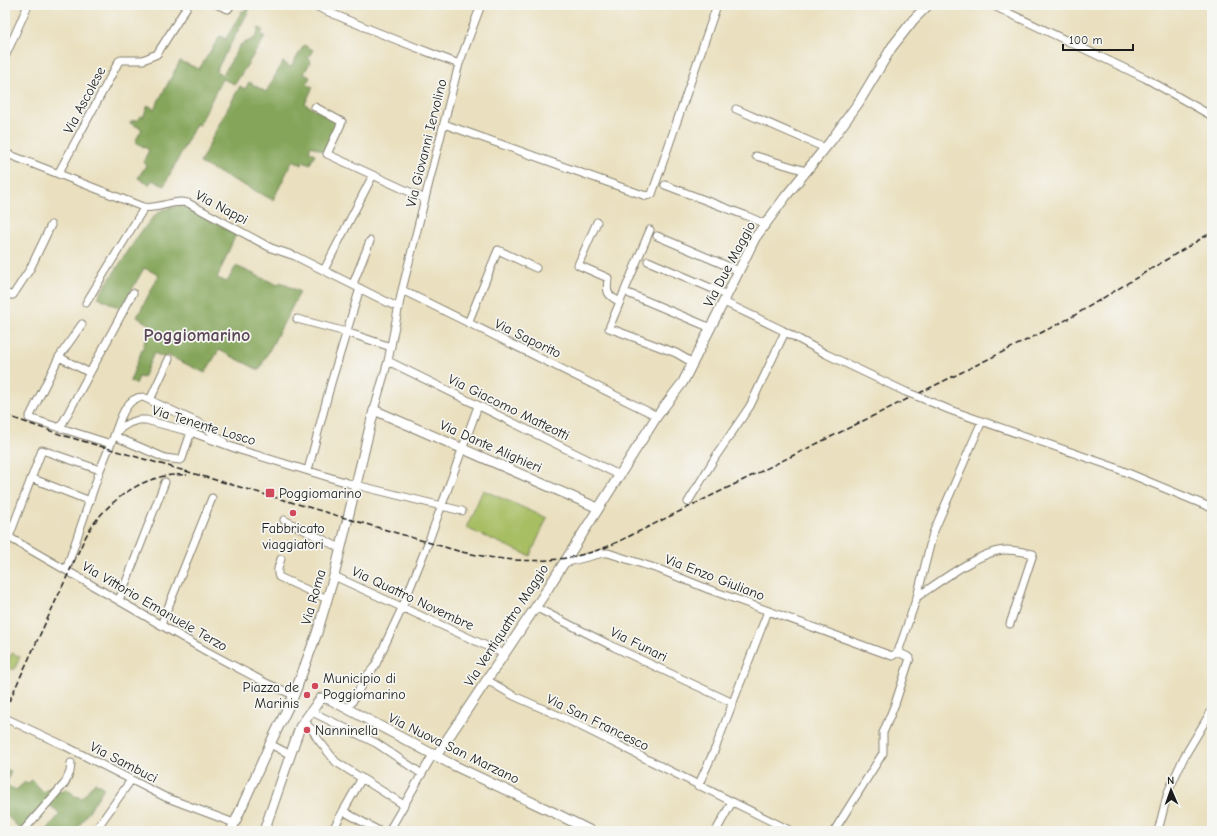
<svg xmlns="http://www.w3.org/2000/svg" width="1217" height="836" font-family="'Comic Neue',sans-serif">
<rect width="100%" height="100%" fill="#f6f6f2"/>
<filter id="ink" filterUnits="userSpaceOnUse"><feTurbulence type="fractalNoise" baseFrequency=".025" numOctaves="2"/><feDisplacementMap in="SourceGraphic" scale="8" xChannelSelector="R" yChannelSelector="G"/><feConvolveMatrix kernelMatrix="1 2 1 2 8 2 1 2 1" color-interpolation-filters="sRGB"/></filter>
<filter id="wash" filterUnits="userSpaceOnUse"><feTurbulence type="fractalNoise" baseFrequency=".012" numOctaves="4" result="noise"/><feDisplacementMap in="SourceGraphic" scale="16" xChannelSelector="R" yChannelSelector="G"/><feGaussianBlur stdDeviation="0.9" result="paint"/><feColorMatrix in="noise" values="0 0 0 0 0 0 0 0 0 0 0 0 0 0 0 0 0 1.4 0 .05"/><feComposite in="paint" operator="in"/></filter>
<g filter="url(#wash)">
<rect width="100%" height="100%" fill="#eae0bf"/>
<path fill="#a7be64" stroke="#626d40" d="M 483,490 L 547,518 L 530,556 L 466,528 Z
M 12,653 L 20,657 L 14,670 L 6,666 Z"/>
<path fill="#85a55a" stroke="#50603b" d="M 248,5 L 252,5 L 216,71 L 223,75 L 240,45 L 255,38 L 259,28 L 263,30 L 261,34 L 265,37 L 235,84 L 222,79 L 199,125 L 196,124 L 164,186 L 152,180 L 149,185 L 138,178 L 146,165 L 143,162 L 149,150 L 135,142 L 142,129 L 130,123 L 131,121 L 138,120 L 140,116 L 143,117 L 148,105 L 154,109 L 180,61 L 199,69 L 220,36 L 226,39 L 242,11 L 245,11 Z
M 304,45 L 313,50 L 308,58 L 311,60 L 304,74 L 310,77 L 307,85 L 313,87 L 305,104 L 340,123 L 326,152 L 311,146 L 309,151 L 315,154 L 310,164 L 303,161 L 302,165 L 293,160 L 273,200 L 200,163 L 217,128 L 240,86 L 245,89 L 249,82 L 266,92 L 283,62 L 291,67 Z
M 184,205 L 193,209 L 236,234 L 217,278 L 227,282 L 236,266 L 278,285 L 280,282 L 300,292 L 259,370 L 219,350 L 205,373 L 167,355 L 165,358 L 154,353 L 143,378 L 139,377 L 136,384 L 130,381 L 151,326 L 137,317 L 159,275 L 144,268 L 121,309 L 98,297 L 140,233 L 154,216 L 160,211 L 168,208 Z
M 5,769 L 11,771 L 6,785 L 16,790 L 25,782 L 27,784 L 32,780 L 44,792 L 64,777 L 67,780 L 58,789 L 61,793 L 66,788 L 75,796 L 82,798 L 95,782 L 104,788 L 76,831 L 46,831 L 60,814 L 47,803 L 21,830 L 5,814 Z"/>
</g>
<g filter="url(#ink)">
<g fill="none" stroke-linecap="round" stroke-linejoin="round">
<g stroke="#837e6e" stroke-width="9">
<path id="minor" d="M 218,5 L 228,9 L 231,5
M 313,5 C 361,27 410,45 459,64
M 992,5 L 1145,78 L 1212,116
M 5,57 L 28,5
M 315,107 L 342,122 L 327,154 L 425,199
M 736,109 L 825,148
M 444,124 L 646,196 L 652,194 L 717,5
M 5,153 L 143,207 C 158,210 172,199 188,203 L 271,248 L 295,256 L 399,308
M 756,156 L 806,171
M 58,174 L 119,61 L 121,60 L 143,60 L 157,54 L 188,5
M 665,185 L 747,216 L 765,224
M 597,222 L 578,265 L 608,278 C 606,293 607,295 620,302
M 650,230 L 609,328 L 676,353 L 693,363
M 657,236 L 739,271
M 648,261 L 727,295
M 324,270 L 373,175
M 353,284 L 370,241
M 402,290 L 657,416
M 5,293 L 10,295 L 13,295 L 30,269 L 51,225
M 630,294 L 711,328
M 724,302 L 782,330 L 826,354 L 906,392
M 86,303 L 144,208
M 297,319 L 346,332 L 391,347
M 468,323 L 498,250 L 536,268
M 82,324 L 59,357 L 29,418 L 111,444
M 59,357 L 90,373
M 388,361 L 619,475
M 924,399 L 950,410 L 1111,466 L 1212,508
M 150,400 L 169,359
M 374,410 L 388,361 L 402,290 L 449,103 L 459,64 L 481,5
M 60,428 L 133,293
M 191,432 L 182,459 L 180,460 L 165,458 L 114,436 C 119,423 125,397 143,397 L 201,424 L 224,442
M 308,470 L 331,383 L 360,288
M 31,478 L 90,501
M 688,502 L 716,456 L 750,406 L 785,332
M 284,520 L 340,548
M 5,535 L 206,651 L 268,684 L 294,695
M 9,537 L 42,450 L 100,470
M 281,559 C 279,565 276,571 279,577 L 327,599
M 564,563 L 603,553 L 608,553 L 661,570 L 708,589 L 892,656 L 898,652 L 917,597 L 933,533 L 982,421
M 66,570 L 100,470 L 114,436 L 121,428 L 129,423 L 138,420 L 146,420 L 191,432 L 240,450 L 348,483 L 462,511
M 334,576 L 504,654
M 917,597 C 938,583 981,550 1006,550 C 1015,550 1024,552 1033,554 L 1010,624
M 119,600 L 165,482
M 535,607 L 614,647 L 733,703
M 161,625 L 212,498
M 487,680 L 514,696 L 564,718 L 791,831
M 348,709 L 366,677 L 375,666 L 402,608 L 428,543 L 478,406
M 312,712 L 376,743 L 422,774
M 5,718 L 65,746 L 165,797 L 234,823
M 306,720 L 308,726 L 312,729 L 317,738 L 336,762 L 404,805
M 270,744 L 291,755
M 698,786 L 715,749 L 768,611
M 343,811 L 379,831
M 23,831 L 65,783 L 70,772 L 71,763
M 95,831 L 131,780
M 332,831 L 362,778
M 389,831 L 431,758 L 436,756
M 716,831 L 732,802
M 834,831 L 883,753 L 883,733 L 895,704 L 910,658 L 898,652
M 1158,831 L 1168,792 L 1184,757 L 1212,710"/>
</g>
<g stroke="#837e6e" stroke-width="11">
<path id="major" d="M 436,756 L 543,596 L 657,416 L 683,382 L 727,295 L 755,238 L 786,196 L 830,142 L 859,102 L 892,47 L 914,19 L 928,5
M 231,831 L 270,744 L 294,695 L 317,633 L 334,576 L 374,410 L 598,508
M 264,831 L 300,727 L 321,698 L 329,699 L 453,765 L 559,815 L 591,831"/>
</g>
<use href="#minor" stroke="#fff" stroke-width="7"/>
<use href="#major" stroke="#fff" stroke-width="9"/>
<path stroke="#1c1c1c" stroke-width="1.5" stroke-dasharray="6 3" stroke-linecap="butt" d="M 5,415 L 62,435 L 458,551 C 500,561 543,565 585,554 C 606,549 625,538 644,529 L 1027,340 L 1070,318 L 1212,232
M 5,710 L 83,542 C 87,534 92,525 98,518 C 120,492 152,472 187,475"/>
<g stroke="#837e6e" stroke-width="9" stroke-linecap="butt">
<path id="minor-bridge" d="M 906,392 L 924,399"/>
</g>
<use href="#minor-bridge" stroke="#fff" stroke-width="7"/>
</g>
</g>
<g fill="#d1495b" stroke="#f6f6f2" stroke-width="1.5">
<rect x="265" y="488" width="10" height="10" rx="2"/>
<circle cx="293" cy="513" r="4"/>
<circle cx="315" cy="686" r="4"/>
<circle cx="307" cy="695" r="4"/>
<circle cx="307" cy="730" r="4"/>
</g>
<g text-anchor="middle" stroke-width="3.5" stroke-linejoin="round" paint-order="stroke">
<g font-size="14" fill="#1c1c1c" stroke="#f6f6f2">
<text transform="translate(84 100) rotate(-62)" y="5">Via Ascolese</text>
<text transform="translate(426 143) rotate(-76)" y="5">Via Giovanni Iervolino</text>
<text transform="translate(222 207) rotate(28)" y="5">Via Nappi</text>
<text transform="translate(729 264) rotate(-62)" y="5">Via Due Maggio</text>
<text transform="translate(528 338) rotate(26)" y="5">Via Saporito</text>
<text transform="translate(509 407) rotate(26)" y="5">Via Giacomo Matteotti</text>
<text transform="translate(204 425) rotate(17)" y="5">Via Tenente Losco</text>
<text transform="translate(491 446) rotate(24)" y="5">Via Dante Alighieri</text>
<text transform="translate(715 577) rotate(21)" y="5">Via Enzo Giuliano</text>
<text transform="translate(313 597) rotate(-74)" y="5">Via Roma</text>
<text transform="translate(413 598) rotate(25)" y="5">Via Quattro Novembre</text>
<text transform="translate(155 606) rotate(30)" y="5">Via Vittorio Emanuele Terzo</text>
<text transform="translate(506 625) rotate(-57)" y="5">Via Ventiquattro Maggio</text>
<text transform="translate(639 644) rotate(26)" y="5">Via Funari</text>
<text transform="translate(598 722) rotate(26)" y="5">Via San Francesco</text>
<text transform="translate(454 748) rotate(26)" y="5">Via Nuova San Marzano</text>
<text transform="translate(124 762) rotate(27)" y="5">Via Sambuci</text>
</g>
<g font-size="14" fill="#1c1c1c" stroke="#f6f6f2" text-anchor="start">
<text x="279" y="498">Poggiomarino</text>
<text x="293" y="533" text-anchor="middle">Fabbricato<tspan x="293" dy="16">viaggiatori</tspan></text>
<text x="323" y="683">Municipio di<tspan x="323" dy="16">Poggiomarino</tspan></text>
<text x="299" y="692" text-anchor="end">Piazza de<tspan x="299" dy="16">Marinis</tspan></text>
<text x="315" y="735">Nanninella</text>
</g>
<g font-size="18" font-weight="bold" fill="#5b4756" stroke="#f6f6f2">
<text x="197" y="341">Poggiomarino</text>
</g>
</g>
<rect width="1217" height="836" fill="none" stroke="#f6f6f2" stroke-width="20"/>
<g transform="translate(1171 790) rotate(358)" stroke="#f6f6f2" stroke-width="3" paint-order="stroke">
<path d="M0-3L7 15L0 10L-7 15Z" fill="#1c1c1c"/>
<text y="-6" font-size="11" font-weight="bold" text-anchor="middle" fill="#1c1c1c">N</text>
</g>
<path d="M1063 44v6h70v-6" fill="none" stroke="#1c1c1c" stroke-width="2"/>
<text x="1069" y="44" font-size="12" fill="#1c1c1c" stroke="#f6f6f2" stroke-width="3" paint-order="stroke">100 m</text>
</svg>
